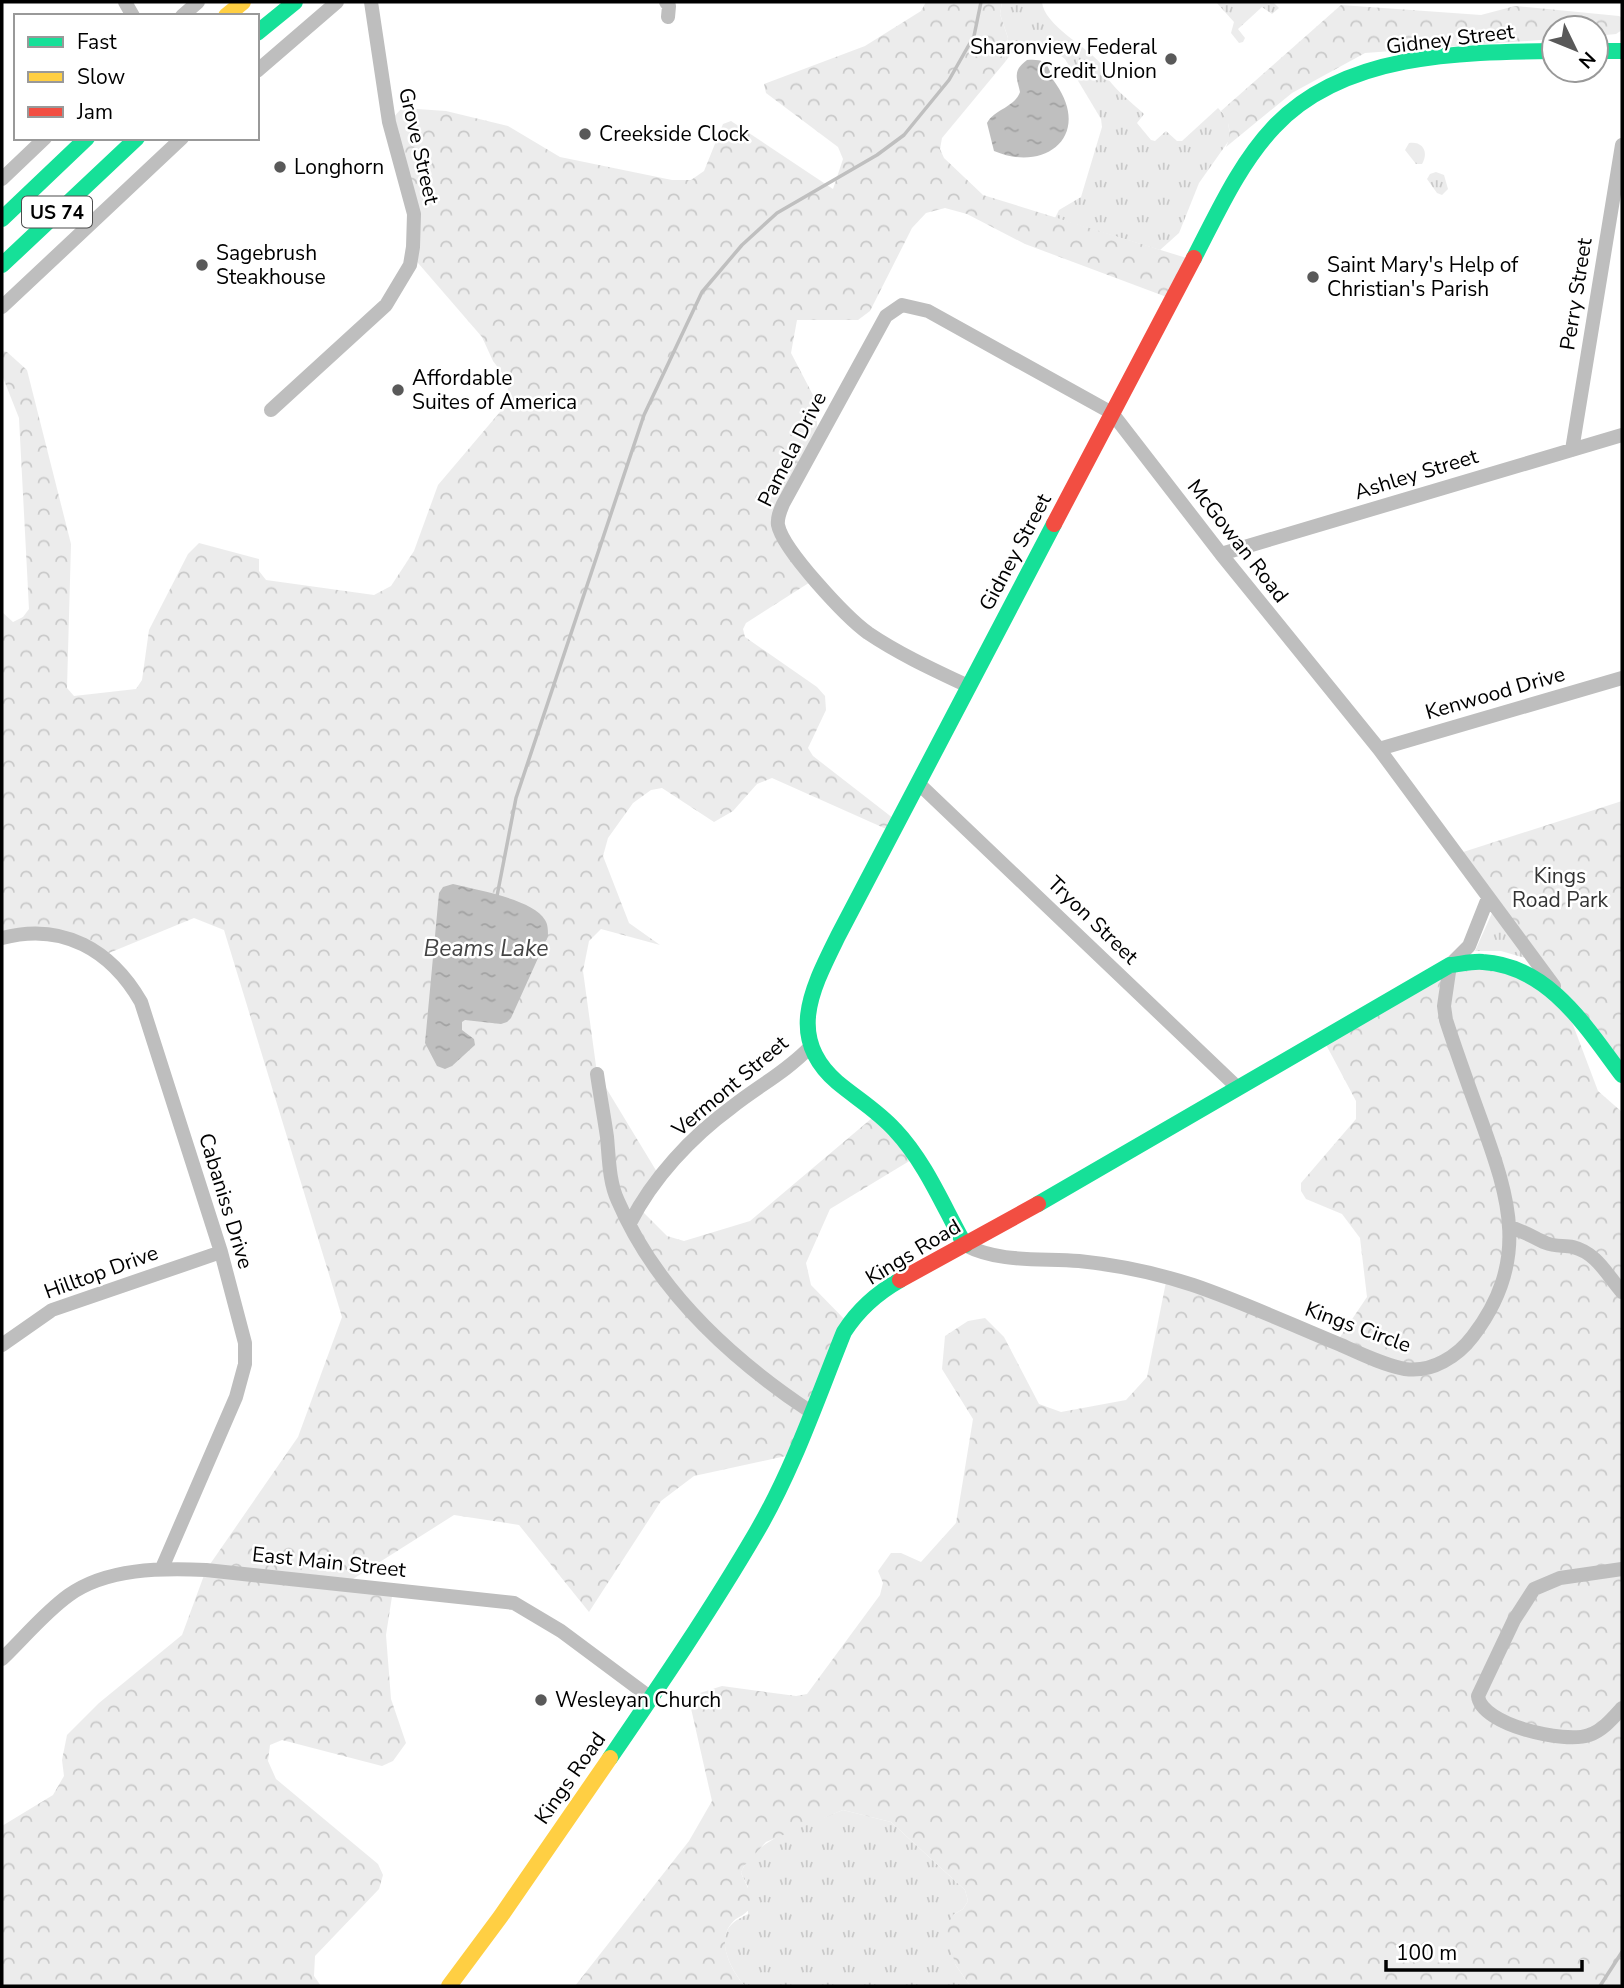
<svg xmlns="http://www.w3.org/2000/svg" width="1624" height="1988" font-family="'Nunito Sans',sans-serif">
<defs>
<pattern id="grass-tufts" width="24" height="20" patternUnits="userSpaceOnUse" patternTransform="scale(1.75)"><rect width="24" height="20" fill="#ececec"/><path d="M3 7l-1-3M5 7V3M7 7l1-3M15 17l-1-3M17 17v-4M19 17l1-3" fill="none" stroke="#c9c9c9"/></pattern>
<pattern id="forest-crowns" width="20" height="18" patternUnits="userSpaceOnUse" patternTransform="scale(1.75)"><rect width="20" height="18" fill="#ececec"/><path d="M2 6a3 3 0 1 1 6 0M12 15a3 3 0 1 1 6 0" fill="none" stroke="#c9c9c9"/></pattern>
<pattern id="water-ripples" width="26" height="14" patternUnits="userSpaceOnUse" patternTransform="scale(1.75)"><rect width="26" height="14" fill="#bfbfbf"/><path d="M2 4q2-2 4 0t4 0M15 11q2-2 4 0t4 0" fill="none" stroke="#a2a2a2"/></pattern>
</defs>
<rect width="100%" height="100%" fill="#fff"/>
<path fill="url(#grass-tufts)" d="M 1002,2 L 1042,2 C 1044,25 1086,46 1101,64 C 1105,68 1105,74 1108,79 C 1118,92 1132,103 1144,114 L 1137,123 L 1151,140 L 1155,141 L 1166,131 L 1177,141 L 1182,141 L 1218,108 L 1228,119 L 1230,139 L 1199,183 L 1179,233 L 1160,250 L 1055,218 L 1059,210 L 1081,197 L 1102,127 L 1101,119 L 1065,59 C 1056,51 1034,42 1022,46 C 1015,48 1010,56 1005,62 L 1008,38 L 1000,14 Z
M 1216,2 L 1273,2 L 1279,8 L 1272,14 L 1262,7 L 1238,29 L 1245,38 L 1243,42 L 1239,43 L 1231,33 L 1234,22 Z
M 1409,143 C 1423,141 1429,152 1422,164 L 1416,164 L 1405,150 Z
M 1436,172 L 1444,175 L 1448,189 L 1442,195 L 1437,193 L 1427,179 L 1430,174 Z
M 1492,913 L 1529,959 L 1501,951 L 1475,951 Z
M 843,1810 L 891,1822 L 965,1890 L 968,1901 L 963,1909 L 953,1915 L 955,1964 L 970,1986 L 745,1986 C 732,1972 714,1939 733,1923 C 737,1919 743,1917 748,1914 L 748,1887 L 741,1873 C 753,1838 811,1823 843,1810 Z"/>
<path fill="url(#forest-crowns)" d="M 926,2 L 1002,2 L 1000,14 L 1008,38 L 1005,62 L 942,138 L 940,149 L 944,158 L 983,195 L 1193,260 L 1172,299 L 1025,244 L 967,214 L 945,208 L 926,213 L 912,228 L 870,311 L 858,320 L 797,320 L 791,353 L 814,397 L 819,440 L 778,524 L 815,579 L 746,623 L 743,629 L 745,637 L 817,687 L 825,696 L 826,710 L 808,748 L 813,756 L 898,822 L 893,832 L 772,778 L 757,784 L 733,811 L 714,822 L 662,788 L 651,790 L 633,803 L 608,838 L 603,856 L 629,923 L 660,945 L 601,929 L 589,941 L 583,971 L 597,1073 L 660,1177 L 638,1207 L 667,1236 L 684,1241 L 750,1221 L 878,1113 L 916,1157 L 830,1209 L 806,1263 L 811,1285 L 849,1324 L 795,1454 L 694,1476 L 661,1501 L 589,1612 L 519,1525 L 454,1515 L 345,1584 L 393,1590 L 386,1635 L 391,1699 L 406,1743 L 393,1761 L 382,1766 L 282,1740 L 270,1745 L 268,1761 L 276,1779 L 378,1864 L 383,1875 L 379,1889 L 315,1956 L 314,1976 L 321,1986 L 2,1986 L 2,1826 L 53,1795 L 64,1776 L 62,1760 L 67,1735 L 99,1703 L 182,1635 L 206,1570 L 298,1437 L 342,1317 L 224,930 L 194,918 L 104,955 L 63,937 L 2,938 L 2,612 L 13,622 L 23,617 L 29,609 L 19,418 L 2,375 L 2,351 L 7,352 L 27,370 L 71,544 L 67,688 L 74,696 L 136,689 L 142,680 L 149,630 L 188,554 L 199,543 L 259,559 L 259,571 L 266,580 L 374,595 L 391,586 L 414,551 L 438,485 L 505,406 L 509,382 L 493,361 L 482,337 L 412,256 L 414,229 L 389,122 L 402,108 L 446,111 L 508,126 L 560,157 L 672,180 L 691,180 L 704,171 L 723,124 L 731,121 L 833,189 L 843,159 L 838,147 L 766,93 L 764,84 L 865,46 L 921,11 Z
M 1341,5 L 1481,15 L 1515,6 L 1619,16 L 1622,18 L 1622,30 L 1616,34 L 1596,36 L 1596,28 L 1554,28 L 1554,39 L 1365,53 L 1292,93 L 1226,147 C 1232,134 1230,121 1221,111 Z
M 1622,801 L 1622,1075 L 1564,1001 L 1598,1091 L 1622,1112 L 1622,1986 L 970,1986 L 955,1964 L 946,1928 L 953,1915 L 963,1909 L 968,1901 L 965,1890 L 891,1822 L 843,1810 L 766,1842 L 744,1866 L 741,1873 L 754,1901 C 745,1919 740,1913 731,1924 C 716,1942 732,1972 745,1986 L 575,1986 L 689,1841 L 712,1801 L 690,1704 L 700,1693 L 722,1686 L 796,1696 L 807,1694 L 880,1595 L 883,1583 L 878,1571 L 891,1553 L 901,1553 L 921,1562 L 956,1523 L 973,1419 L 942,1369 L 945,1336 L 968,1321 L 985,1318 L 1004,1337 L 1039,1404 L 1061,1412 L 1126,1400 L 1147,1377 L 1167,1277 L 1336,1343 L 1367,1297 L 1360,1238 L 1342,1214 L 1306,1199 L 1301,1191 L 1301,1183 L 1356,1119 L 1356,1101 L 1323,1039 L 1463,962 L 1545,984 L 1457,854 Z"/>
<path fill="url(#water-ripples)" d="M 1027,60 C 1053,58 1046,70 1056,84 C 1092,136 1045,173 994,151 L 987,123 C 995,109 1014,108 1020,92 C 1017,78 1012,71 1027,60 Z
M 453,884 C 476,890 533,899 545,920 C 548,924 548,931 548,936 L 511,1018 L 507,1022 L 501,1024 L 465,1020 L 462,1022 L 462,1030 L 474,1039 L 475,1045 L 452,1066 L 445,1069 L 437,1066 L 425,1043 L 439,893 L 443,887 Z"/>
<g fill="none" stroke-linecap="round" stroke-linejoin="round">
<path stroke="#bfbfbf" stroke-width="3.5" d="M 497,896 L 516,798 L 644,415 L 702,292 L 742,245 L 777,213 L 877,155 L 904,135 L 949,80 L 974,36 L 981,2
M 1600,1986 L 1622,1952"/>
<path stroke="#bebebe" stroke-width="14" d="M 125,2 L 133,16
M 666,2 L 669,6 L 668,17
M 182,16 L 198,2
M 257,71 L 337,2
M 2,179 L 45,138
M 2,307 L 182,138
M 271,410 L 386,305 L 410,265 L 413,247 L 414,214 L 389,122 L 371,2
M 1572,450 L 1622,145
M 1221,554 L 1622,435
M 968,686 C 934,670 899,654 868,633 C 846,617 783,550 778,525 C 777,518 780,511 783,504 L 886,316 L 902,305 L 928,311 L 1112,413 L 1221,554 L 1379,749 L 1554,986
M 1379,749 L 1622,678
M 918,783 L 1238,1088
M 2,938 C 63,922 111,950 141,1002 L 221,1252 L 245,1343 L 245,1364 L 236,1397 L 162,1568
M 597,1074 C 600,1095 604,1116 607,1137 C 609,1158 609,1182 618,1201 C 656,1290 731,1359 811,1412
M 630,1223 C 653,1178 691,1137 732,1107 C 757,1087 786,1072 809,1048
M 1510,1227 C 1523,1231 1533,1237 1546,1243 C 1555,1247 1564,1245 1573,1247 C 1597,1253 1607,1275 1622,1292
M 965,1245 C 999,1263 1041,1258 1079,1261 C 1118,1265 1156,1273 1193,1285 C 1243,1302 1292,1325 1341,1345 C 1361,1354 1384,1365 1405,1369 C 1432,1373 1458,1356 1473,1336 C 1530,1261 1510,1200 1481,1120 C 1469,1087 1457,1054 1446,1020 L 1444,1006 L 1450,965 L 1469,946 L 1488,898
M 2,1345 L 52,1310 L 221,1252
M 1622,1569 L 1560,1578 L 1534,1589 L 1514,1620 L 1478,1696 C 1481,1725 1565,1744 1589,1735 C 1602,1731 1613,1718 1622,1708
M 2,1659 C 24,1638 44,1613 69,1595 C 107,1568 161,1568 206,1570 L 514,1603 L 561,1631 L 651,1698"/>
<path stroke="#16e098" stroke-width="16" d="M 257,33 L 295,2
M 1596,51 L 1622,51
M 2,219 L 87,138
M 1194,258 C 1217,214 1239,164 1274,127 C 1343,53 1461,52 1554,51
M 2,265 L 137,138
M 1038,1204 L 1450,965 C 1461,964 1472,961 1483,962 C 1549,966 1586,1027 1622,1075
M 965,1245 C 943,1206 926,1163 895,1130 C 878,1111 856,1098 837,1082 C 785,1037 813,987 838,936 L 1054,524
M 610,1758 C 660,1685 711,1610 756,1533 C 793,1470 817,1399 844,1332 C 858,1310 877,1293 900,1280"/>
<path stroke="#ffcf43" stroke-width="16" d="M 226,16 L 243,2
M 449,1986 L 501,1916 L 610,1758"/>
<path stroke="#f24e42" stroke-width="16" d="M 1054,524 L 1194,258
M 900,1280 L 1038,1204"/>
</g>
<g fill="#595959" stroke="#fff" stroke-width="2.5">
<circle cx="1171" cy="59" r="7"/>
<circle cx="585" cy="134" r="7"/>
<circle cx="280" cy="167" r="7"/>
<circle cx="202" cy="265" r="7"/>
<circle cx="1313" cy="277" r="7"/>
<circle cx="398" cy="390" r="7"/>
<circle cx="541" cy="1700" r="7"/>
</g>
<g text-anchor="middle" stroke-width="5" stroke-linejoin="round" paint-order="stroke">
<rect fill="#fff" stroke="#4c4c4c" stroke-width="2" x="22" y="196.5" width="70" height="31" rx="5"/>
<g font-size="19" font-weight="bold" fill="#000">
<text x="57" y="219">US 74</text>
</g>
<g font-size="21" fill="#000" stroke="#fff">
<text transform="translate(1450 39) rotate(-7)" y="7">Gidney Street</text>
<text transform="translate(419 146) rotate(77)" y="7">Grove Street</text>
<text transform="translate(1576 294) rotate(-81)" y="7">Perry Street</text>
<text transform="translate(792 449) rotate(-63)" y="7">Pamela Drive</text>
<text transform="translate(1416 474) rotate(-17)" y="7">Ashley Street</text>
<text transform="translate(1238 541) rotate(52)" y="7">McGowan Road</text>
<text transform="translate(1015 552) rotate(-62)" y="7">Gidney Street</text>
<text transform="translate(1495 693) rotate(-16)" y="7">Kenwood Drive</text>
<text transform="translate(1093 920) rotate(44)" y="7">Tryon Street</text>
<text transform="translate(730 1086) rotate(-40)" y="7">Vermont Street</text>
<text transform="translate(226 1201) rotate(73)" y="7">Cabaniss Drive</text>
<text transform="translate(913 1252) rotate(-31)" y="7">Kings Road</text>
<text transform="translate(101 1272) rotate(-20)" y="7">Hilltop Drive</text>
<text transform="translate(1358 1327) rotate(20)" y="7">Kings Circle</text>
<text transform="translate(329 1562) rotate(6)" y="7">East Main Street</text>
<text transform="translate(570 1778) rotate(-55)" y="7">Kings Road</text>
</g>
<g font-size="21" fill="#000" stroke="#fff" text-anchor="start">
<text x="1157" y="54" text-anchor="end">Sharonview Federal<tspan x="1157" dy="24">Credit Union</tspan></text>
<text x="599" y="141">Creekside Clock</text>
<text x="294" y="174">Longhorn</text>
<text x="216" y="260">Sagebrush<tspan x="216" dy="24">Steakhouse</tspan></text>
<text x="1327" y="272">Saint Mary's Help of<tspan x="1327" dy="24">Christian's Parish</tspan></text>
<text x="412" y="385">Affordable<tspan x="412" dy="24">Suites of America</tspan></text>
<text x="555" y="1707">Wesleyan Church</text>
</g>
<g font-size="21" fill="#333" stroke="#fff">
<text x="1560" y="883">Kings<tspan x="1560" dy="24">Road Park</tspan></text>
</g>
<g font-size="23" font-style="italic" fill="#444" stroke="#fff">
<text x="486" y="956">Beams Lake</text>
</g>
</g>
<rect width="1624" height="1988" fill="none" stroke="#000000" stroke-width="7"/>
<rect x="14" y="14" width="245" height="126" fill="#ffffff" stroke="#999999" stroke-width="2"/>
<rect x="28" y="37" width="35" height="10" fill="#16e098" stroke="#999999" stroke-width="2"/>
<text x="77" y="49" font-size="21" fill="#000000">Fast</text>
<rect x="28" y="72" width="35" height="10" fill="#ffcf43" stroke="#999999" stroke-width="2"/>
<text x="77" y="84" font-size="21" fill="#000000">Slow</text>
<rect x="28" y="107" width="35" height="10" fill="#f24e42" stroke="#999999" stroke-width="2"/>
<text x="77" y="119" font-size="21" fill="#000000">Jam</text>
<g transform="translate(1575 49) rotate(133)"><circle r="33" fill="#ffffff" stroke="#999999" stroke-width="2"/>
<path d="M0-5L12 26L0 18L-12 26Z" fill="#595959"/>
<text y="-10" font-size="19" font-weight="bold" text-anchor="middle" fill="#000000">N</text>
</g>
<path d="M1386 1960v10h196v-10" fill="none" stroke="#000000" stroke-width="3.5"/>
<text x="1396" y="1960" font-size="21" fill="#000000" stroke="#ffffff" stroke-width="5" paint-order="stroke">100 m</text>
</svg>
